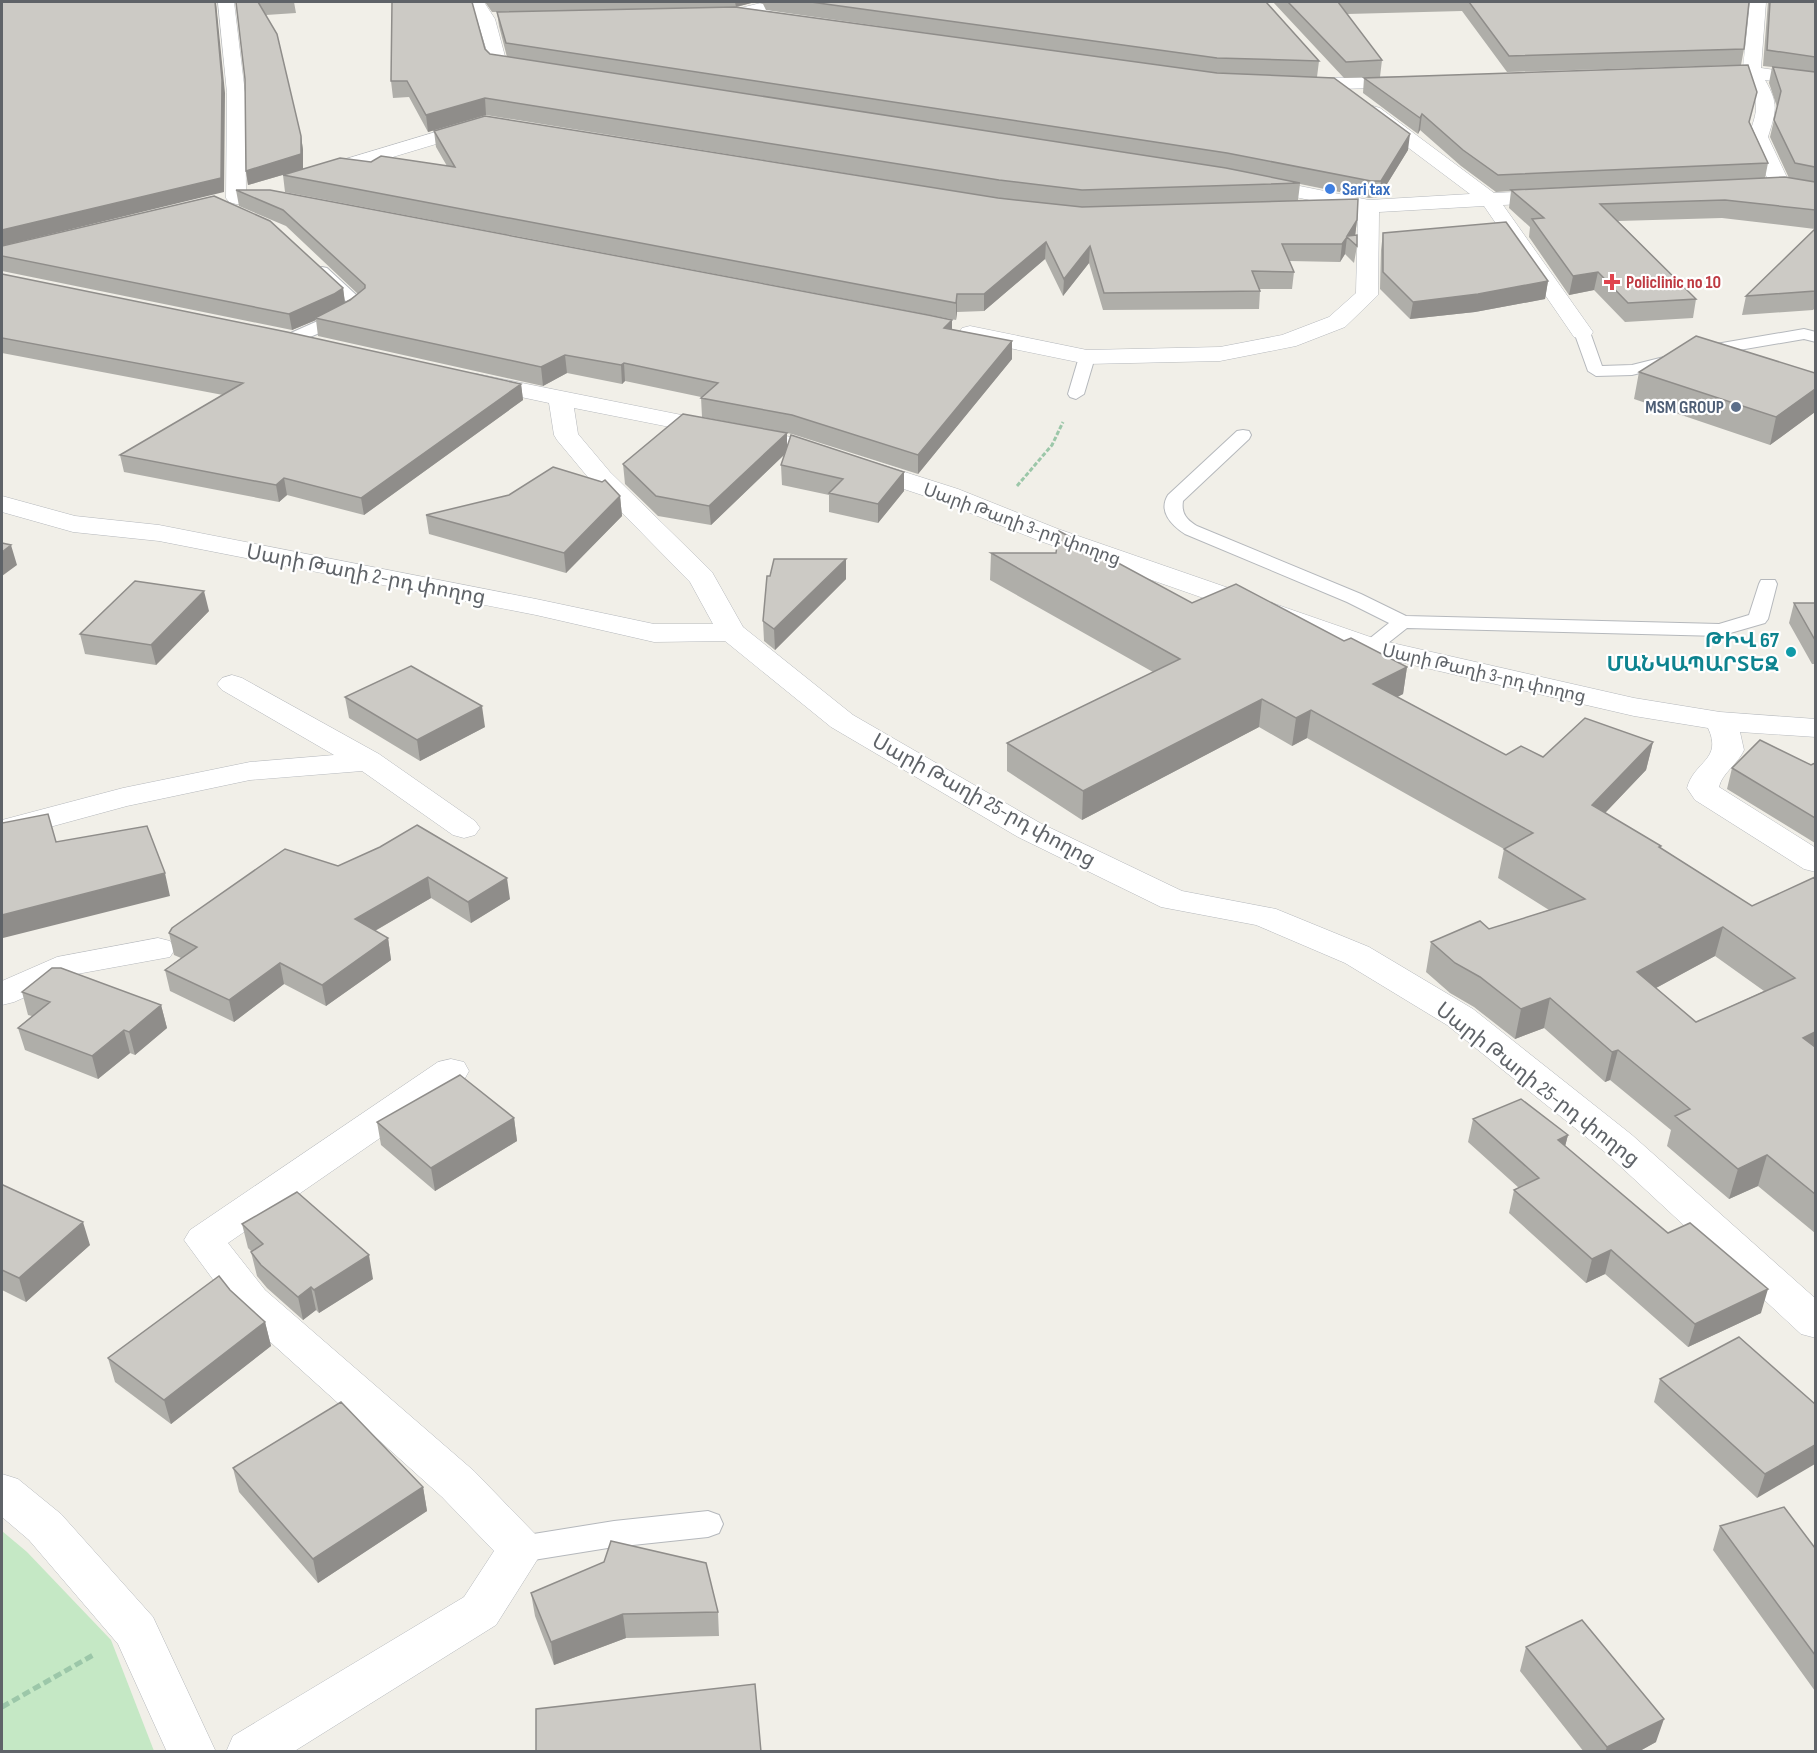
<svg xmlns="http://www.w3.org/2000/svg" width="1817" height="1753" font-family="'Sofia Sans Condensed','Noto Sans Armenian',sans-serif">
<rect width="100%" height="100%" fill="#f1efe8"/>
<path fill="#c5e8c5" d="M 2,1531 L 27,1552 L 111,1640 L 154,1751 L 2,1751 Z"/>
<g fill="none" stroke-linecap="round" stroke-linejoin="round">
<g stroke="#b5b8bc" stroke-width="2">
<path id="service" d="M 322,267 L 327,268 L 366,304 C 356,317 300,346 284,342 L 282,339 L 284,336 L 338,312 L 349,304 L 317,274 L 315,271 L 317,268 Z
M 1582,327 L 1590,332 L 1602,366 L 1632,365 L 1716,344 L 1804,329 L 1816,332 L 1816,342 L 1804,339 L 1716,354 L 1632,375 L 1596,376 L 1588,371 L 1574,332 Z
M 1087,352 L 1095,357 L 1084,394 L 1076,399 L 1070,397 L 1068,394 L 1079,357 Z
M 1243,430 L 1249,431 L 1251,435 L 1249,439 L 1183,501 C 1181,514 1187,520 1197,526 L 1361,594 L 1406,616 L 1719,624 L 1749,615 L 1759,584 L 1761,580 L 1775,580 L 1777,584 L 1768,619 L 1765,623 L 1720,636 L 1407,628 L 1378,651 L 1364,651 L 1361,647 L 1364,643 L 1389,623 L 1347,602 L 1185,534 C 1171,525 1158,511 1168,495 L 1237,431 Z
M 708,1511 L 719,1515 L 723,1524 L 719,1533 L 708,1537 L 614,1547 L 521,1562 L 510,1558 L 506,1549 L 510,1540 L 521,1536 L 614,1521 Z"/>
</g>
<g stroke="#b5b8bc" stroke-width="1">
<path id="minor" d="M 218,2 L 234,2 L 245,93 L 246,192 L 290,196 L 293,200 L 290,204 L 283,206 L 236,204 L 229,202 L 226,198 L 227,93 Z
M 468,2 L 484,2 L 495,19 L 506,60 L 540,65 L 543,69 L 540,73 L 534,74 L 492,68 L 477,19 Z
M 765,2 L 791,2 L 789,6 C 762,13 731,25 703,18 L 700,14 L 703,10 L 736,9 Z
M 1750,2 L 1766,2 L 1761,68 L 1816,76 L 1816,87 L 1765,80 C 1779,104 1776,111 1768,137 L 1791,186 L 1788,190 L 1774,190 L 1771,186 L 1748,137 C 1758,110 1760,104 1746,78 L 1705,78 L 1699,77 L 1696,73 L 1699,69 L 1743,67 Z
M 1407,77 L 1413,79 L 1416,83 L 1413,87 L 1300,90 L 1293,88 L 1291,84 L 1293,80 L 1300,78 Z
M 1373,106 L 1380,108 L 1494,193 L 1554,190 L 1561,192 L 1564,196 L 1561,200 L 1554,202 L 1503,205 L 1593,332 L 1590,337 L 1582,339 L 1574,337 L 1484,206 L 1379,212 L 1378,295 L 1345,327 L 1296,346 L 1220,361 L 1087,364 L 970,340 L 962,338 L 959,333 L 962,328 L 970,326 L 1087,350 L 1220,347 L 1282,335 L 1329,317 L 1356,293 L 1358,213 L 1341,211 L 1338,206 L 1248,187 L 1245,183 L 1248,179 L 1255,177 L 1369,200 L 1470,194 L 1366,116 L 1364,112 L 1366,108 Z
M 479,119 L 486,121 L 489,125 L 486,129 L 323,178 L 309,178 L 306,174 L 309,170 Z
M 477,374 L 801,439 L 958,489 L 1058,529 L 1379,640 L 1634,698 L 1720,712 L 1816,719 L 1816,737 L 1740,732 L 1744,750 C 1738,764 1722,773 1719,787 L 1816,848 L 1816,872 L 1804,869 L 1695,800 L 1687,788 C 1694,761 1723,760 1708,728 L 1634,716 L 1361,653 L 1040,541 L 940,501 L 786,450 L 574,408 L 578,434 L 610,472 L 712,572 L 743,627 L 853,715 L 1040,823 L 1182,891 L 1276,909 L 1369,947 L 1473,1009 L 1632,1135 L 1816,1299 L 1816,1338 L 1801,1334 L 1606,1153 L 1447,1025 L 1345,963 L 1256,925 L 1161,907 L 1018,837 L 831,727 L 725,641 L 654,642 L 536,615 L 159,541 L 73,532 L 2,512 L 2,496 L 75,516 L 159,525 L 536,599 L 654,624 L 713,624 L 690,582 L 592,482 L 557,440 L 554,435 L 549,403 L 469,386 L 465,381 L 469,376 Z
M 232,675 L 242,678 L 379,754 L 475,821 L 480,828 L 475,835 L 464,838 L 453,835 L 362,771 L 250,780 L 127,806 L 2,840 L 2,820 L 123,788 L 250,762 L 334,755 L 222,690 L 217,684 L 222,678 Z
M 158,938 L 170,941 L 175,949 L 170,957 L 77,974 L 14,1002 L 2,1005 L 2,981 L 57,957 Z
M 451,1059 L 464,1062 L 469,1071 L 464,1080 L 228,1243 L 265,1290 L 474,1471 L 537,1536 L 544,1549 L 496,1625 L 293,1752 L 226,1752 L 233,1736 L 464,1597 L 494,1551 L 442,1497 L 237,1312 L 184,1240 L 190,1230 L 438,1062 Z
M 2,1474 L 18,1479 L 61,1514 L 153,1617 L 216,1752 L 167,1752 L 118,1644 L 29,1540 L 2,1517 Z"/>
</g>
<path stroke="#9cc7a9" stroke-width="3" stroke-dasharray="4.5 2" stroke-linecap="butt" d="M 1017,486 L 1052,445 L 1063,422"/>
<path stroke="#9cc7a9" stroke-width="5" stroke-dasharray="8 4" stroke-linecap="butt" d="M 2,1707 L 95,1654"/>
<use href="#service" fill="#fff" fill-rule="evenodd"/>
<use href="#minor" fill="#fff" fill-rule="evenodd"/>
</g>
<path fill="#afaea9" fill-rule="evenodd" d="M 234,2 L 294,2 L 296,13 L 266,15 L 301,136 L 303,150 L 303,169 L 248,185 L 246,171 L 245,79 L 236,2 Z
M 485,2 L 1266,2 L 1319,61 L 1317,77 L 1408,150 L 1379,197 L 1369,198 L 1300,184 L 1298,200 L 1357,220 L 1355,235 L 1357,246 L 1354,263 L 1345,254 L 1340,262 L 1289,261 L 1294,272 L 1292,289 L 1259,289 L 1260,291 L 1259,309 L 1103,310 L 1089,263 L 1063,296 L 1045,259 L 984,311 L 957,312 L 956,320 L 285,192 L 283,175 L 371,162 L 447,166 L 436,147 L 434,131 L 899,182 L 486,115 L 428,132 L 409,97 L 393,98 L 391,81 L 485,49 L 490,54 L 507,57 L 499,26 L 497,12 L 492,12 ZM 755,2 L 763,4 L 766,10 L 927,33 L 736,7 Z
M 1273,2 L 1749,2 L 1744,49 L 1741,65 L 1507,72 L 1462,11 L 1347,14 L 1382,60 L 1380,77 L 1344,78 Z
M 1768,2 L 1815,2 L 1815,229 L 1722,218 L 1618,221 L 1696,299 L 1693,318 L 1625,322 L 1594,290 L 1569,295 L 1529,237 L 1530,227 L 1509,208 L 1511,191 L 1496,192 L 1461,166 L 1420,130 L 1418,134 L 1363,93 L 1364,78 L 1750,123 L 1768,163 L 1765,178 L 1789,178 L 1770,137 L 1777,107 L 1769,83 L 1772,67 L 1763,66 Z
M 236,190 L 1012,341 L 1012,359 L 918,474 L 792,434 L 702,417 L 701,397 L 625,381 L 622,384 L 567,373 L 543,386 L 318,336 L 316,320 L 292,330 L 2,271 L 2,272 L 2,246 L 343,288 L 345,302 L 358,294 L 286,226 L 239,206 Z
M 1815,229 L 1815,308 L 1813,310 L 1742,315 L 1746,296 Z
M 1383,233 L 1548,281 L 1545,299 L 1475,312 L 1410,319 L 1380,289 L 1381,250 Z
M 2,274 L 521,384 L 523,400 L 364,515 L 287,495 L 279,502 L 124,472 L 120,455 L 223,395 L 2,353 Z
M 1639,372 L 1815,373 L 1815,412 L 1770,445 L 1634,399 Z
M 787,433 L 787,447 L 904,472 L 904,491 L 878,523 L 829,512 L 829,495 L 782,485 L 781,465 L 784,455 L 711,525 L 658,516 L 625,484 L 623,464 Z
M 602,482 L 620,496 L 622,516 L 566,573 L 429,534 L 426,515 Z
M 991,553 L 1344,641 L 1407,667 L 1403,694 L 1397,697 L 1506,755 L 1543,757 L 1653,742 L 1646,770 L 1605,813 L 1661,846 L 1661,848 L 1752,906 L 1815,877 L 1815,1233 L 1758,1186 L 1729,1199 L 1667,1146 L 1671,1130 L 1610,1080 L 1605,1082 L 1544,1028 L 1515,1039 L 1474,1007 L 1450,993 L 1426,972 L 1431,942 L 1489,929 L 1549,910 L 1498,878 L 1504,849 L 1307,738 L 1292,746 L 1259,727 L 1082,820 L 1007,771 L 1007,743 L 1153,672 L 990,580 ZM 1715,956 L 1764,991 L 1696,1022 L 1656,988 Z
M 770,576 L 846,579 L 775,650 L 764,641 L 763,621 Z
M 1794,603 L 1815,603 L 1815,664 L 1812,664 L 1789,623 Z
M 209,611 L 156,665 L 85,654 L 80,634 Z
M 345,697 L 485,727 L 420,761 L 349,718 Z
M 1815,763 L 1815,843 L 1727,789 L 1732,768 L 1811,765 Z
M 380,847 L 510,899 L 471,923 L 431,898 L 375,931 L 388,938 L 391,960 L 326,1006 L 284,984 L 234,1022 L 170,991 L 165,970 L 181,958 L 174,955 L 169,933 L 338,866 Z
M 22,992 L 161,1005 L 167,1028 L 135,1055 L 130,1053 L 98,1079 L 25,1050 L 18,1028 L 32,1016 L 28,1015 Z
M 514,1118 L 517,1141 L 435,1191 L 381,1145 L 377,1122 Z
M 1473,1119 L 1568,1135 L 1565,1146 L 1761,1313 L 1688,1347 L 1605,1274 L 1586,1283 L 1509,1213 L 1514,1190 L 1519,1188 L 1468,1142 Z
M 2,1186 L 90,1245 L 26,1302 L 2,1290 Z
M 242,1224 L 373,1279 L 319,1313 L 316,1310 L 303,1320 L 267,1288 L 257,1276 L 251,1252 L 252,1252 L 248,1248 Z
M 230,1290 L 265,1322 L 271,1346 L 171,1424 L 115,1382 L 108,1358 Z
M 1660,1379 L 1815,1404 L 1757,1498 L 1654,1402 Z
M 233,1468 L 423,1487 L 427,1511 L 318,1583 L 239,1492 Z
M 1720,1526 L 1815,1548 L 1815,1691 L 1713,1550 Z
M 531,1593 L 718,1612 L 719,1636 L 626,1638 L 554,1665 L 535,1616 Z
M 1526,1647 L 1656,1742 L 1638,1752 L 1584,1752 L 1520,1671 Z"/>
<path fill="#8f8d8a" d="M 215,2 L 216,2 L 225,93 L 224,192 L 2,246 L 2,230 Z
M 735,2 L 755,2 L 736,7 Z
M 485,98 L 486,115 L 428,132 L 426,115 Z
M 1422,114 L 1420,130 L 1418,134 L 1420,118 Z
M 1410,134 L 1408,150 L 1379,197 L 1381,181 Z
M 301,136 L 303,150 L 303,169 L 248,185 L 246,171 Z
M 1357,220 L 1355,237 L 1347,237 Z
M 1347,237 L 1345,254 L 1340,262 L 1342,244 Z
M 1046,242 L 1045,259 L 984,311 L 984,294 Z
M 1090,246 L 1089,263 L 1063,296 L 1064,279 Z
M 1598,272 L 1594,290 L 1569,295 L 1573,276 Z
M 1548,281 L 1545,299 L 1475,312 L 1410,319 L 1413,302 Z
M 343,288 L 345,304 L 315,318 L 316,320 L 292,330 L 289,314 Z
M 957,294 L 957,312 L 956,320 L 956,303 Z
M 952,320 L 952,338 L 944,328 Z
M 1012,341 L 1012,359 L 918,474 L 918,455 Z
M 565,355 L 567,373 L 543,386 L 541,367 Z
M 624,363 L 625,381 L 622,384 L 621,365 Z
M 521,384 L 523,400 L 364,515 L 361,498 Z
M 1815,389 L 1815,412 L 1770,445 L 1776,417 Z
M 787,433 L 787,452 L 711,525 L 709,506 Z
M 904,472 L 904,491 L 878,523 L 878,504 Z
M 284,478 L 287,495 L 279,502 L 276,485 Z
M 620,496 L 622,516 L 566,573 L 564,553 Z
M 11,545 L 17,565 L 2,576 L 2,552 Z
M 846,559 L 846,579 L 775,650 L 774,629 Z
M 204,591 L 209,611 L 156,665 L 151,645 Z
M 1407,667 L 1403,694 L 1369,712 L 1373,684 Z
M 1262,699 L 1259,727 L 1082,820 L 1083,791 Z
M 482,706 L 485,727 L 420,761 L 417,740 Z
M 1311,710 L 1307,738 L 1292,746 L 1296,718 Z
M 1653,742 L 1646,770 L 1585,834 L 1592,805 Z
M 165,873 L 170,896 L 3,938 L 2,933 L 2,915 Z
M 428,877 L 431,898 L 359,940 L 355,919 Z
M 507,878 L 510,899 L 471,923 L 468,902 Z
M 1723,927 L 1715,956 L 1630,1002 L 1637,972 Z
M 388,938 L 391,960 L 326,1006 L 322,985 Z
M 280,963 L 284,984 L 234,1022 L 229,1000 Z
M 1550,998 L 1544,1028 L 1515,1039 L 1521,1009 Z
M 161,1005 L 167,1028 L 135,1055 L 129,1032 Z
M 124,1030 L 130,1053 L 98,1079 L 92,1056 Z
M 1815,1032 L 1815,1058 L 1803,1038 Z
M 1618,1050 L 1610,1080 L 1605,1082 L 1612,1052 Z
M 514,1118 L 517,1141 L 435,1191 L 431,1168 Z
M 1568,1135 L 1562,1158 L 1558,1140 Z
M 1767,1155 L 1758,1186 L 1729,1199 L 1738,1169 Z
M 83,1222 L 90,1245 L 26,1302 L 19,1278 Z
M 1611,1250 L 1605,1274 L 1586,1283 L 1592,1259 Z
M 369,1255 L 373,1279 L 319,1313 L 314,1290 Z
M 311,1287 L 316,1310 L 303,1320 L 298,1297 Z
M 1768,1289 L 1761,1313 L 1688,1347 L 1695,1324 Z
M 265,1322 L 271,1346 L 171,1424 L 164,1400 Z
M 1815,1445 L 1815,1464 L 1757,1498 L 1765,1474 Z
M 423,1487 L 427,1511 L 318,1583 L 313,1559 Z
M 623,1614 L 626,1638 L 554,1665 L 551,1642 Z
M 1664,1719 L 1656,1742 L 1638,1752 L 1605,1752 L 1607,1747 Z"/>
<path fill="#cccac5" stroke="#8f8d8a" stroke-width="1.5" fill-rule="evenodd" d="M 2,2 L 215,2 L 222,80 L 221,178 L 2,230 Z
M 236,2 L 277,2 L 258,2 L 277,34 L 301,136 L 301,154 L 246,171 L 245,79 Z
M 392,2 L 472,2 L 485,49 L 490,54 L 1226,168 L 1300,183 L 1082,190 L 999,180 L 485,98 L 426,115 L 407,81 L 391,81 Z
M 811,2 L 1266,2 L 1319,61 L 1217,58 Z
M 1288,2 L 1338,2 L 1382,60 L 1346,62 Z
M 1469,2 L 1749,2 L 1744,49 L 1509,56 Z
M 1770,2 L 1815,2 L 1815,57 L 1767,50 Z
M 735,7 L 1217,73 L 1334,78 L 1410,134 L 1381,181 L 1371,181 L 1227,153 L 506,43 L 497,12 Z
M 1748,65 L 1757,92 L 1749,122 L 1768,163 L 1498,175 L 1463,150 L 1422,114 L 1420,118 L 1364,78 Z
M 1773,67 L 1815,72 L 1815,167 L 1795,163 L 1774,120 L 1781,91 Z
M 485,116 L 998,198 L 1082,207 L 1358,199 L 1357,220 L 1347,236 L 1357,235 L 1357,246 L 1347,237 L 1342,244 L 1282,244 L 1294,272 L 1252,271 L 1260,291 L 1104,293 L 1090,246 L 1064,279 L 1046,242 L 984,294 L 957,294 L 956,303 L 283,175 L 340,158 L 371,162 L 381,156 L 455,167 L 434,131 Z
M 1785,177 L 1815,182 L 1815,210 L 1725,200 L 1600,204 L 1696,299 L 1628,303 L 1598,272 L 1573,276 L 1532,219 L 1544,218 L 1511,190 Z
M 236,190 L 270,190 L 928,315 L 952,320 L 944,328 L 1012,341 L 918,455 L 792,415 L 701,398 L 718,383 L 624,363 L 621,365 L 565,355 L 541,367 L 315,318 L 350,300 L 365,288 L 365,285 L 283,210 Z
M 214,196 L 270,221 L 343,288 L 334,294 L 289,314 L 2,256 L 2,246 Z
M 1506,222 L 1548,281 L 1478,294 L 1413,302 L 1383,272 L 1383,233 Z
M 1815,229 L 1815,291 L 1746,296 Z
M 2,274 L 287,332 L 521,384 L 361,498 L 284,478 L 276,485 L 120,455 L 243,383 L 2,338 Z
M 1696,336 L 1815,373 L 1815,389 L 1776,417 L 1639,372 Z
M 683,414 L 787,433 L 709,506 L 656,496 L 623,464 Z
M 791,435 L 904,472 L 878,504 L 829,493 L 843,479 L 781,465 Z
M 553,467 L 602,482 L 605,480 L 620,496 L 564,553 L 426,515 L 509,495 Z
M 1059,531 L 1192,603 L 1236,584 L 1344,641 L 1351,638 L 1407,667 L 1373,684 L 1506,755 L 1521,746 L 1543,757 L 1585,718 L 1653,742 L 1592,805 L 1661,846 L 1659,847 L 1752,906 L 1815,877 L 1815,1032 L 1803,1038 L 1815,1047 L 1815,1194 L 1767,1155 L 1738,1169 L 1675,1116 L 1690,1109 L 1618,1050 L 1612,1052 L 1550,998 L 1521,1009 L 1480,977 L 1455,963 L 1431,942 L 1480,921 L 1489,929 L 1585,899 L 1504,849 L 1533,833 L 1311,710 L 1296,718 L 1262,699 L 1083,791 L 1007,743 L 1180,659 L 991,553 L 1056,553 ZM 1723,927 L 1795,978 L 1696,1022 L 1637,972 Z
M 2,543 L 11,545 L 2,552 Z
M 774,559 L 846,559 L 774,629 L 763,621 L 767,576 L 770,576 Z
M 135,581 L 204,591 L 151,645 L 80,634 Z
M 1794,603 L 1815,603 L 1815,640 Z
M 411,666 L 482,706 L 417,740 L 345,697 Z
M 1760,740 L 1811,765 L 1815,763 L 1815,818 L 1732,768 Z
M 48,814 L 56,842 L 147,826 L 165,873 L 2,915 L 2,823 Z
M 417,825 L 507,878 L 468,902 L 428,877 L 355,919 L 388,938 L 322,985 L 280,963 L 229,1000 L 165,970 L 197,947 L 169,933 L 172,928 L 285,849 L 338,866 L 380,847 Z
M 52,968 L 61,968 L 161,1005 L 129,1032 L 124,1030 L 92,1056 L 18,1028 L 50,1002 L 22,992 Z
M 460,1075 L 514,1118 L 431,1168 L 377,1122 Z
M 1521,1099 L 1568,1135 L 1558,1140 L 1668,1233 L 1690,1223 L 1768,1289 L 1695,1324 L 1611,1250 L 1592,1259 L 1514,1190 L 1539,1178 L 1473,1119 Z
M 3,1185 L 83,1222 L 19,1278 L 2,1270 L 2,1186 Z
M 297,1192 L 369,1255 L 314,1290 L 311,1287 L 298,1297 L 261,1265 L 251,1252 L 263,1244 L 242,1224 Z
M 219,1276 L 230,1290 L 265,1322 L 164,1400 L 108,1358 Z
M 1739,1337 L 1815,1404 L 1815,1445 L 1765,1474 L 1660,1379 Z
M 341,1402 L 423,1487 L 313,1559 L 233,1468 Z
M 1784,1507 L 1815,1548 L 1815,1655 L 1720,1526 Z
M 611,1541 L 706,1563 L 718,1612 L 623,1614 L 551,1642 L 531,1593 L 604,1562 Z
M 1582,1620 L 1664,1719 L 1607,1747 L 1526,1647 Z
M 755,1684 L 761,1752 L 536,1752 L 536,1709 Z"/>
<circle fill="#3f7fe0" stroke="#fff" stroke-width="2" cx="1330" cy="189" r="6"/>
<path fill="#e0444e" stroke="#fff" stroke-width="2" d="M1609 273h6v6h6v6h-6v6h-6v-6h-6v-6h6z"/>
<circle fill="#5c6f8a" stroke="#fff" stroke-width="2" cx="1736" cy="407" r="6"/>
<circle fill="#0f9aa8" stroke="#fff" stroke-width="2" cx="1791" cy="652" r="6"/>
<g text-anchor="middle" stroke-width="4.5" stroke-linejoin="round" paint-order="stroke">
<g font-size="18" font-weight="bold" fill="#366cbe" stroke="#fff" text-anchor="start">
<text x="1342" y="195">Sari tax</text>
</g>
<g font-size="18" font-weight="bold" fill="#be3a42" stroke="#fff" text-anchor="start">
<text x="1626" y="288">Policlinic no 10</text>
</g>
<g font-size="18" font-weight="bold" fill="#4e5e75" stroke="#fff" text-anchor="end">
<text x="1724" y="413">MSM GROUP</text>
</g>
<g font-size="18" fill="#5f6368" stroke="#fff">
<text transform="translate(1022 524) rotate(20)" y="6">Սարի Թաղի 3-րդ փողոց</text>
<text transform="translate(1484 673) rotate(13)" y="6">Սարի Թաղի 3-րդ փողոց</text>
</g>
<g font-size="21" fill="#5f6368" stroke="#fff">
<text transform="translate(366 574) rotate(11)" y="7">Սարի Թաղի 2-րդ փողոց</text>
<text transform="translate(984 800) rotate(29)" y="7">Սարի Թաղի 25-րդ փողոց</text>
<text transform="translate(1538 1084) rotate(38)" y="7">Սարի Թաղի 25-րդ փողոց</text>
</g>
<g font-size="21" font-weight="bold" fill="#0d838f" stroke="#fff" text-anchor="end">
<text x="1779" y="647">ԹԻՎ 67<tspan x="1779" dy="24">ՄԱՆԿԱՊԱՐՏԵԶ</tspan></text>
</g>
</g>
<rect width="1817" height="1753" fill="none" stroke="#5f6368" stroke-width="6"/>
</svg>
